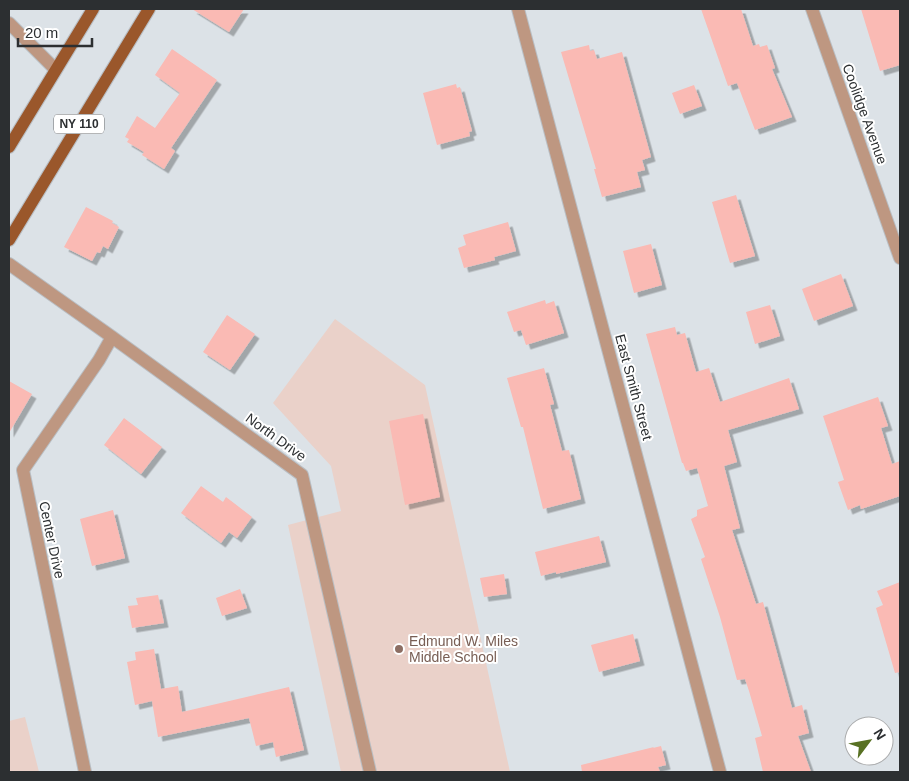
<svg xmlns="http://www.w3.org/2000/svg" width="909" height="781" font-family="Helvetica,sans-serif">
<defs>
<filter id="shadow"><feDropShadow dx="4.5" dy="4.5" stdDeviation="0" flood-color="#0004"/></filter>
</defs>
<rect width="100%" height="100%" fill="#dce2e7"/>
<path fill="#ead1c9" d="M 335,319 L 425,385 L 510,772 L 341,772 L 288,525 L 341,511 L 331,466 L 273,403 Z
M 25,717 L 39,772 L 9,772 L 9,721 Z"/>
<path fill="#fabab4" filter="url(#shadow)" d="M 192,9 L 244,9 L 229,32 Z
M 701,9 L 741,9 L 753,46 L 759,44 L 760,47 L 767,45 L 775,68 L 772,69 L 792,117 L 755,130 L 737,83 L 728,86 Z
M 861,9 L 900,9 L 900,65 L 880,71 Z
M 589,45 L 590,51 L 594,50 L 597,59 L 622,52 L 651,157 L 642,160 L 645,170 L 637,172 L 641,187 L 602,197 L 594,169 L 596,169 L 561,52 Z
M 172,49 L 217,80 L 171,148 L 175,151 L 164,169 L 142,155 L 144,152 L 127,142 L 129,139 L 125,137 L 137,116 L 155,128 L 180,93 L 155,75 Z
M 456,84 L 457,88 L 460,87 L 472,131 L 469,132 L 470,136 L 437,145 L 423,93 Z
M 694,85 L 702,106 L 680,114 L 672,93 Z
M 736,195 L 755,256 L 730,263 L 712,202 Z
M 86,207 L 113,221 L 112,223 L 119,227 L 108,249 L 103,246 L 100,253 L 97,252 L 92,261 L 64,247 Z
M 508,222 L 516,251 L 494,257 L 495,260 L 464,268 L 458,248 L 466,245 L 463,235 Z
M 651,244 L 662,285 L 634,293 L 623,251 Z
M 841,274 L 853,306 L 814,321 L 802,289 Z
M 545,300 L 546,304 L 554,301 L 564,333 L 526,345 L 521,330 L 514,332 L 507,312 Z
M 770,305 L 780,336 L 755,344 L 746,312 Z
M 227,315 L 255,334 L 230,370 L 203,352 Z
M 675,327 L 677,335 L 685,333 L 696,372 L 709,368 L 720,402 L 789,378 L 799,409 L 728,430 L 737,462 L 724,466 L 740,528 L 732,530 L 756,604 L 763,602 L 792,708 L 802,705 L 809,733 L 798,736 L 811,772 L 763,772 L 755,738 L 762,736 L 749,691 L 745,679 L 737,680 L 720,617 L 701,559 L 705,557 L 691,519 L 697,516 L 697,510 L 708,506 L 697,468 L 686,471 L 683,463 L 682,463 L 646,334 Z
M 544,368 L 554,404 L 550,405 L 562,451 L 569,450 L 581,499 L 543,509 L 523,427 L 521,427 L 507,378 Z
M 9,381 L 32,394 L 9,433 Z
M 878,397 L 888,426 L 881,428 L 892,464 L 900,461 L 900,496 L 861,509 L 860,505 L 848,510 L 838,482 L 844,480 L 823,416 Z
M 423,414 L 440,497 L 405,505 L 389,421 Z
M 124,418 L 162,447 L 141,474 L 104,445 Z
M 201,486 L 223,502 L 226,497 L 252,517 L 237,538 L 229,532 L 221,543 L 181,513 Z
M 113,510 L 125,558 L 92,566 L 80,519 Z
M 599,536 L 606,562 L 556,574 L 556,572 L 541,576 L 535,552 Z
M 504,574 L 507,594 L 484,597 L 480,578 Z
M 900,582 L 900,672 L 895,673 L 876,608 L 883,605 L 877,591 Z
M 240,589 L 247,608 L 222,616 L 216,598 Z
M 158,595 L 164,623 L 132,628 L 128,606 L 138,605 L 136,598 Z
M 633,634 L 640,661 L 599,672 L 591,645 Z
M 154,649 L 161,689 L 178,686 L 182,712 L 289,687 L 304,750 L 276,757 L 273,742 L 256,746 L 249,718 L 158,737 L 152,701 L 135,705 L 127,662 L 136,660 L 135,652 Z
M 661,746 L 666,765 L 658,767 L 660,772 L 582,772 L 581,765 L 654,747 L 653,748 Z"/>
<g fill="none" stroke-linecap="round" stroke-linejoin="round">
<g stroke="#b9bec3" stroke-width="14">
<path id="street" d="M 518,9 L 720,772
M 812,9 L 900,258
M 9,23 L 55,69
M 9,264 L 112,337 L 302,475 L 370,772
M 85,772 L 23,470 L 99,360 L 112,337"/>
</g>
<g stroke="#b9bec3" stroke-width="14">
<path id="primary" d="M 9,147 L 93,9
M 9,240 L 149,9"/>
</g>
<use href="#street" stroke="#be9781" stroke-width="12"/>
<use href="#primary" stroke="#9a572b" stroke-width="12"/>
</g>
<circle fill="#8d6e63" stroke="#fff" stroke-width="2" cx="399" cy="649" r="5"/>
<g text-anchor="middle" stroke-width="4" stroke-linejoin="round" paint-order="stroke">
<rect fill="#fff" stroke="#6b6d6f" stroke-width="1" x="54" y="114.5" width="50" height="19" rx="4"/>
<g font-size="12" font-weight="bold" fill="#2c2f31">
<text x="79" y="128">NY 110</text>
</g>
<g font-size="14" fill="#2c2f31" stroke="#fff">
<text transform="translate(865 114) rotate(70)" y="5">Coolidge Avenue</text>
<text transform="translate(634 387) rotate(75)" y="5">East Smith Street</text>
<text transform="translate(276 437) rotate(36)" y="5">North Drive</text>
<text transform="translate(52 540) rotate(78)" y="5">Center Drive</text>
</g>
<g font-size="14" fill="#785e54" stroke="#fff" text-anchor="start">
<text x="409" y="646">Edmund W. Miles<tspan x="409" dy="16">Middle School</tspan></text>
</g>
</g>
<rect width="909" height="781" fill="none" stroke="#2c2f31" stroke-width="20"/>
<g transform="translate(869 741) rotate(58)"><circle r="24" fill="#ffffff" stroke="#abacad"/>
<path d="M0-4L9 19L0 12L-9 19Z" fill="#587123"/>
<text y="-8" font-size="14" font-weight="bold" text-anchor="middle" fill="#2c2f31">N</text>
</g>
<path d="M18 38v8h74v-8" fill="none" stroke="#2c2f31" stroke-width="2.5"/>
<text x="25" y="38" font-size="15" fill="#2c2f31" stroke="#ffffff" stroke-width="4" paint-order="stroke">20 m</text>
</svg>
